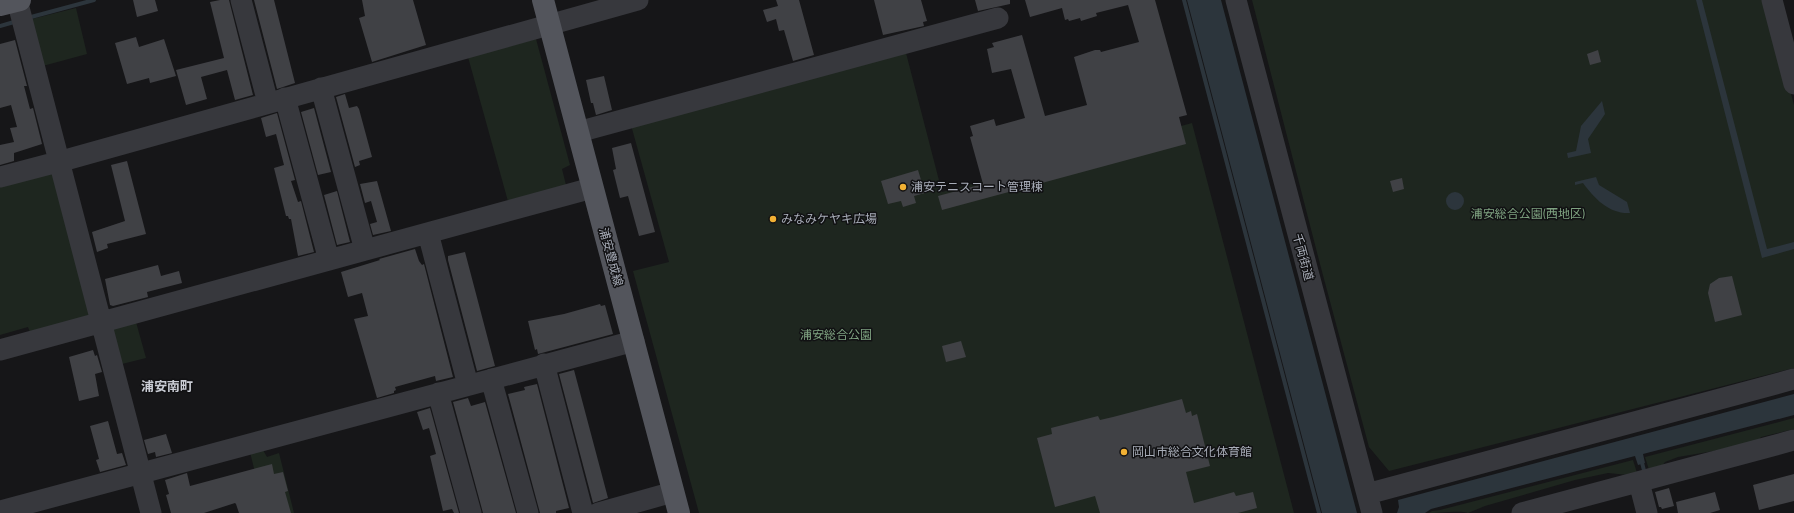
<svg xmlns="http://www.w3.org/2000/svg" width="1794" height="513" font-family="'Titillium Web','Noto Sans JP',sans-serif">
<rect width="100%" height="100%" fill="#161618"/>
<path fill="#1e261f" d="M 1252,0 L 1766,0 L 1794,105 L 1794,368 L 1389,471 L 1369,447 L 1320,264 Z
M 76,8 L 87,54 L 39,67 L 28,20 Z
M 536,39 L 570,165 L 562,169 L 567,189 L 509,205 L 468,57 Z
M 906,53 L 942,192 L 1192,123 L 1294,513 L 699,513 L 633,271 L 669,262 L 631,125 Z
M 52,173 L 92,319 L 31,335 L 28,327 L 0,335 L 0,187 Z
M 136,322 L 146,358 L 118,365 L 109,329 Z
M 1794,418 L 1794,429 L 1761,437 L 1756,444 L 1678,457 L 1665,462 L 1659,470 L 1650,473 L 1645,457 Z
M 263,450 L 267,457 L 279,453 L 294,513 L 265,513 L 250,452 Z
M 1633,460 L 1638,476 L 1608,473 L 1575,480 L 1485,506 L 1468,513 C 1462,510 1438,513 1429,513 L 1432,511 L 1440,510 Z"/>
<path fill="#2c353c" d="M 1187,0 L 1221,0 L 1357,513 L 1322,513 Z
M 1696,0 L 1702,0 L 1767,249 L 1794,242 L 1794,249 L 1762,258 Z
M 1602,101 L 1605,114 L 1588,139 L 1591,153 L 1568,158 L 1567,153 L 1576,151 L 1581,126 Z
M 1596,177 L 1599,185 L 1627,202 L 1630,213 C 1609,214 1595,199 1583,183 L 1575,185 L 1575,182 Z
M1446 201a9 9 0 1 1 18 0a9 9 0 1 1-18 0Z
M 1794,394 L 1794,415 L 1643,454 L 1645,463 L 1638,465 L 1635,456 L 1431,509 L 1425,513 L 1397,513 L 1399,507 L 1398,500 Z"/>
<g fill="none" stroke-linecap="round" stroke-linejoin="round">
<path stroke="#2c353c" stroke-width="4" d="M 1184,0 L 1319,513
M 31,17 L 94,0
M 0,26 L 14,22
M 1641,459 L 1645,474"/>
</g>
<path fill="#404145" d="M 133,0 L 155,0 L 158,11 L 137,17 Z
M 220,0 L 229,0 L 253,95 L 235,100 L 227,70 L 201,77 L 207,99 L 186,105 L 176,70 L 224,58 L 210,2 Z
M 254,0 L 274,0 L 295,83 L 277,89 Z
M 362,0 L 413,0 L 426,45 L 372,62 L 359,18 L 365,16 Z
M 776,0 L 799,0 L 814,55 L 793,61 L 784,30 L 779,31 L 776,19 L 767,22 L 763,10 L 778,6 Z
M 874,0 L 921,0 L 927,21 L 923,22 L 924,26 L 883,35 Z
M 975,0 L 1010,0 L 1010,4 L 978,11 Z
M 1025,0 L 1155,0 L 1187,115 L 1179,117 L 1186,144 L 942,210 L 938,196 L 983,184 L 970,137 L 973,136 L 970,126 L 994,119 L 996,126 L 1025,118 L 1011,69 L 992,73 L 987,49 L 994,47 L 992,43 L 1022,35 L 1045,116 L 1087,105 L 1074,57 L 1095,50 L 1100,50 L 1101,52 L 1139,42 L 1128,5 L 1096,13 L 1097,16 L 1081,21 L 1080,18 L 1069,21 L 1068,19 L 1065,20 L 1062,8 L 1030,17 Z
M 136,37 L 139,47 L 164,39 L 176,76 L 150,83 L 149,78 L 127,84 L 115,43 Z
M 15,40 L 27,86 L 24,86 L 30,109 L 33,108 L 42,144 L 14,153 L 14,161 L 0,165 L 0,145 L 14,142 L 10,128 L 17,127 L 11,105 L 0,108 L 0,44 Z
M 1598,50 L 1601,62 L 1590,65 L 1587,54 Z
M 604,76 L 612,110 L 596,115 L 593,103 L 591,103 L 586,80 Z
M 345,94 L 349,108 L 357,106 L 359,109 L 372,157 L 359,161 L 360,165 L 355,167 L 336,97 Z
M 314,108 L 331,172 L 318,175 L 301,112 Z
M 277,113 L 295,180 L 291,181 L 298,202 L 301,201 L 314,252 L 298,256 L 291,219 L 289,219 L 288,216 L 286,216 L 274,168 L 284,165 L 276,134 L 266,137 L 261,118 Z
M 631,143 L 655,232 L 639,236 L 628,196 L 620,198 L 613,170 L 616,169 L 612,148 Z
M 127,161 L 146,234 L 107,244 L 108,248 L 97,252 L 92,232 L 125,221 L 111,165 Z
M 918,170 L 925,193 L 914,196 L 916,203 L 903,207 L 901,201 L 888,204 L 881,181 Z
M 1402,178 L 1404,189 L 1393,192 L 1390,181 Z
M 377,181 L 391,231 L 373,235 L 370,224 L 377,222 L 371,201 L 365,203 L 360,184 Z
M 337,191 L 350,242 L 337,245 L 324,195 Z
M 415,249 L 419,261 L 422,265 L 424,264 L 453,377 L 436,381 L 435,376 L 395,387 L 396,390 L 394,391 L 394,393 L 377,398 L 354,319 L 368,316 L 362,293 L 348,297 L 341,272 L 380,260 L 379,259 Z
M 465,252 L 495,366 L 477,371 L 448,260 L 448,256 Z
M 158,265 L 161,276 L 179,271 L 182,283 L 147,292 L 148,297 L 113,306 L 110,305 L 105,279 Z
M 1732,276 L 1742,315 L 1715,322 L 1708,293 L 1710,284 L 1719,278 Z
M 600,304 L 601,306 L 605,305 L 613,334 L 538,354 L 537,349 L 535,350 L 528,321 L 564,314 Z
M 961,341 L 966,357 L 946,362 L 942,346 Z
M 93,350 L 95,356 L 97,355 L 102,372 L 95,374 L 99,396 L 79,401 L 69,357 Z
M 574,370 L 608,498 L 593,503 L 559,374 Z
M 537,384 L 569,508 L 556,511 L 556,513 L 540,513 L 508,394 L 525,390 L 524,387 Z
M 468,398 L 471,406 L 485,402 L 516,513 L 483,513 L 453,402 Z
M 1182,399 L 1186,413 L 1191,411 L 1192,416 L 1197,414 L 1210,466 L 1186,472 L 1194,503 L 1234,492 L 1236,496 L 1253,492 L 1257,508 L 1238,513 L 1100,513 L 1095,496 L 1055,507 L 1037,438 L 1052,434 L 1051,428 L 1098,416 L 1100,420 L 1113,417 Z
M 430,408 L 459,513 L 454,513 L 452,509 L 443,511 L 430,456 L 436,454 L 429,428 L 423,430 L 417,412 Z
M 108,421 L 117,454 L 122,453 L 126,465 L 100,472 L 96,460 L 99,459 L 90,426 Z
M 166,434 L 172,453 L 156,457 L 155,452 L 148,454 L 144,440 Z
M 272,464 L 274,474 L 283,472 L 288,491 L 285,492 L 291,513 L 239,513 L 236,504 L 235,503 L 204,513 L 171,513 L 166,495 L 169,494 L 165,480 L 187,473 L 190,486 Z
M 1794,474 L 1794,501 L 1759,510 L 1753,485 Z
M 1669,488 L 1674,506 L 1662,509 L 1661,507 L 1659,507 L 1655,492 Z
M 1715,492 L 1720,510 L 1710,513 L 1678,513 L 1676,502 Z"/>
<g fill="none" stroke-linecap="round" stroke-linejoin="round">
<path stroke="#37383d" stroke-width="21" d="M 17,0 L 151,513
M 241,0 L 268,103
M 1236,0 L 1372,513
M 1772,0 L 1794,84
M 321,88 L 365,250
M 285,98 L 329,260
M 578,132 L 998,18
M 0,177 L 69,159 L 638,0
M 428,233 L 468,385
M 0,350 L 592,188
M 544,364 L 583,513
M 491,379 L 528,513
M 438,393 L 471,513
M 1639,482 L 1647,513
M 1367,494 L 1794,379
M 0,511 L 634,341
M 598,513 L 673,492
M 1522,513 L 1794,440"/>
<path stroke="#53555c" stroke-width="22" d="M 543,0 L 679,513
M 0,5 L 20,0"/>
</g>
<g fill="#f2b134" stroke="#111113" stroke-width="1.5">
<circle cx="903" cy="187" r="4"/>
<circle cx="773" cy="219" r="4"/>
<circle cx="1124" cy="452" r="4"/>
</g>
<g text-anchor="middle" stroke-width="3" stroke-linejoin="round" paint-order="stroke">
<g font-size="12" fill="#a8adb8" stroke="#111113" text-anchor="start">
<text x="911" y="191">浦安テニスコート管理棟</text>
<text x="781" y="223">みなみケヤキ広場</text>
<text x="1132" y="456">岡山市総合文化体育館</text>
</g>
<g font-size="12" fill="#7fa381" stroke="#111113">
<text x="1528" y="218">浦安総合公園(西地区)</text>
<text x="836" y="339">浦安総合公園</text>
</g>
<g font-size="12" fill="#a8adb8" stroke="#111113">
<text transform="translate(611 257) rotate(75)" y="4">浦安豊成線</text>
<text transform="translate(1303 257) rotate(75)" y="4">千両街道</text>
</g>
<g font-size="13" font-weight="bold" fill="#c9ccd4" stroke="#111113">
<text x="167" y="391">浦安南町</text>
</g>
</g>
</svg>
